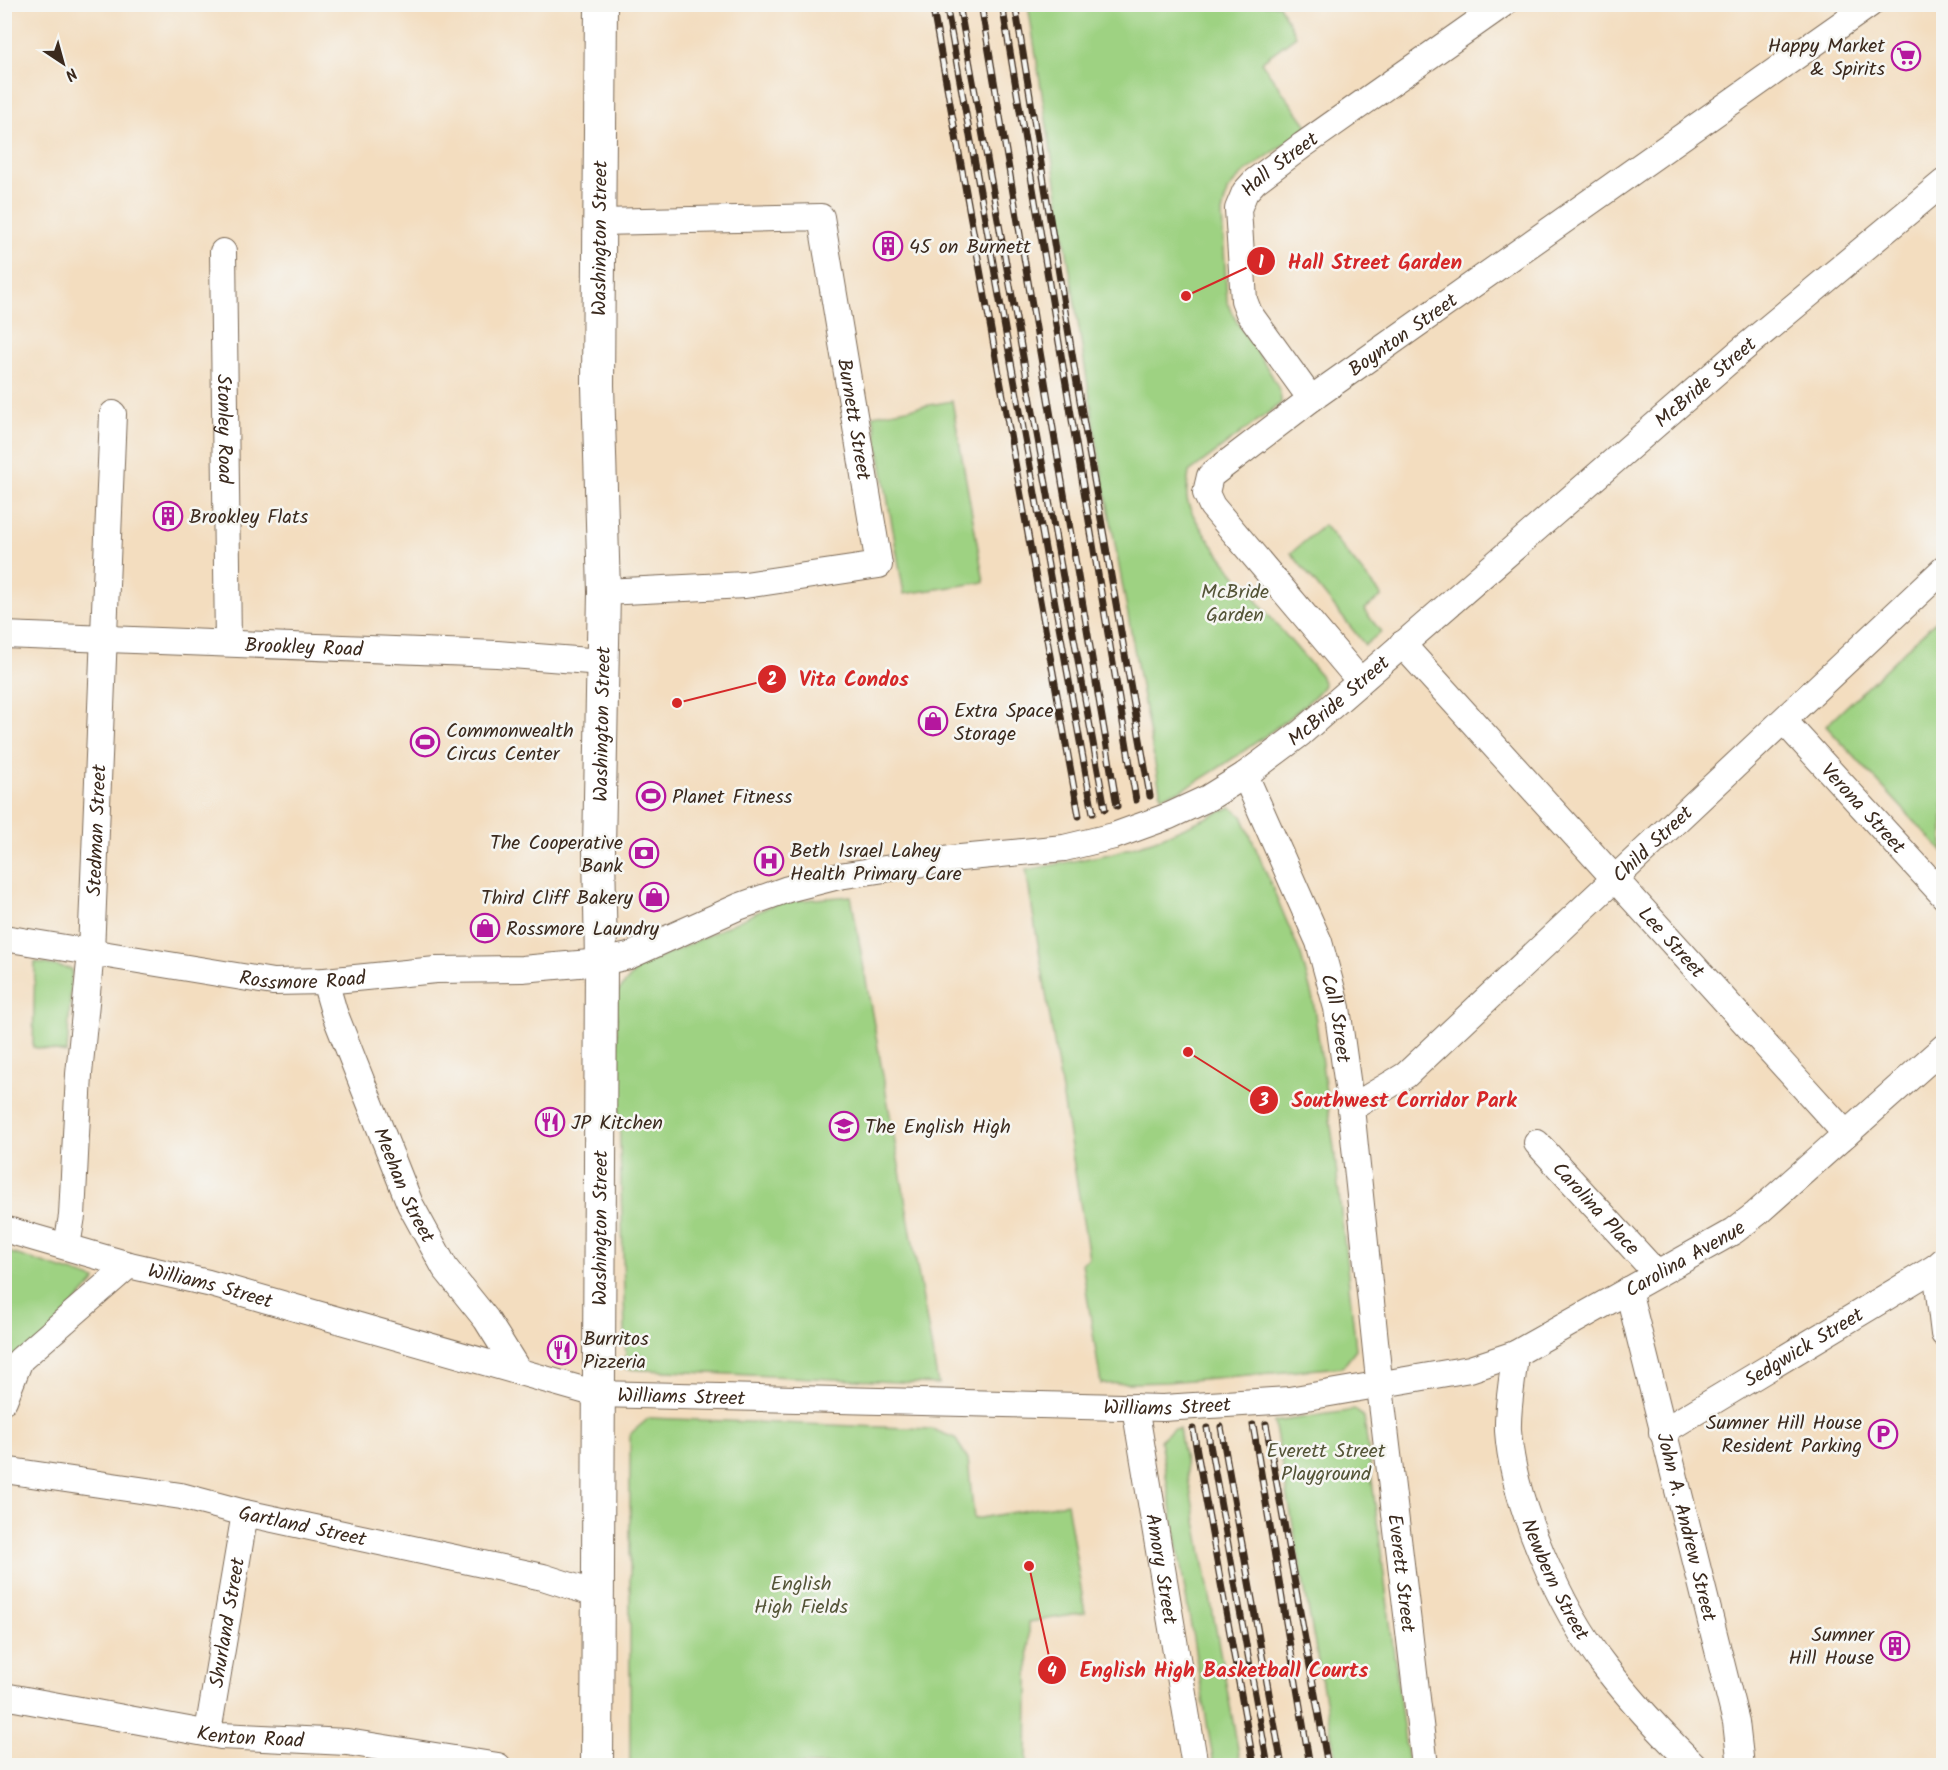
<svg xmlns="http://www.w3.org/2000/svg" width="1948" height="1770" font-family="Kalam,sans-serif">
<rect width="100%" height="100%" fill="#f6f6f2"/>
<filter id="ink" filterUnits="userSpaceOnUse"><feTurbulence type="fractalNoise" baseFrequency=".0167" numOctaves="2"/><feDisplacementMap in="SourceGraphic" scale="12" xChannelSelector="R" yChannelSelector="G"/><feConvolveMatrix kernelMatrix="1 2 1 2 8 2 1 2 1" color-interpolation-filters="sRGB"/></filter>
<filter id="wash" filterUnits="userSpaceOnUse"><feTurbulence type="fractalNoise" baseFrequency=".008" numOctaves="4" result="noise"/><feDisplacementMap in="SourceGraphic" scale="24" xChannelSelector="R" yChannelSelector="G"/><feGaussianBlur stdDeviation="1.35" result="paint"/><feColorMatrix in="noise" values="0 0 0 0 0 0 0 0 0 0 0 0 0 0 0 0 0 1.4 0 .05"/><feComposite in="paint" operator="in"/></filter>
<g filter="url(#wash)">
<rect width="100%" height="100%" fill="#f3ddbf"/>
<path fill="#9ed282" stroke="#6c7e50" stroke-width="1.5" d="M 1028,5 L 1279,5 L 1296,36 L 1261,62 L 1308,127 L 1240,176 L 1227,191 L 1222,213 L 1227,301 C 1236,331 1284,380 1281,403 L 1189,472 C 1188,481 1186,491 1187,499 C 1193,534 1293,642 1320,675 L 1324,685 C 1311,707 1205,780 1179,791 C 1173,793 1167,794 1161,796 L 1100,462 Z
M 952,401 L 984,582 L 904,594 L 873,415 Z
M 1324,525 L 1382,596 L 1364,610 L 1381,632 L 1365,645 L 1291,553 Z
M 1943,614 L 1943,852 L 1826,726 Z
M 1231,807 L 1242,816 L 1301,955 L 1313,1000 L 1334,1148 L 1356,1349 L 1342,1367 L 1167,1382 L 1101,1384 L 1082,1263 L 1089,1258 L 1026,870 L 1110,854 L 1155,840 Z
M 851,896 L 938,1384 L 626,1369 L 616,994 L 638,968 L 779,902 Z
M 35,962 L 72,969 L 67,1053 L 33,1047 Z
M 5,1251 L 96,1280 L 5,1382 Z
M 1355,1410 L 1364,1417 L 1408,1765 L 1337,1765 L 1274,1422 Z
M 649,1418 L 932,1429 L 955,1438 L 968,1459 L 974,1519 L 1067,1503 L 1085,1613 L 1029,1622 L 1027,1765 L 630,1765 L 630,1434 Z
M 1173,1429 L 1179,1429 L 1241,1765 L 1214,1765 L 1160,1440 Z"/>
</g>
<g filter="url(#ink)">
<g fill="none" stroke-linecap="round" stroke-linejoin="round">
<g stroke="#7b6956" stroke-width="28">
<g id="minor">
<path id="s1" d="M 600,222 L 821,217 L 879,565 L 745,585 L 604,592"/>
<path id="s2" d="M 223,252 L 228,643"/>
<path id="s3" d="M 1311,399 L 1249,313 L 1244,300 L 1238,209 L 1245,192 L 1255,181 L 1303,145 L 1503,4"/>
<path id="s4" d="M 4,635 L 497,654 L 602,662"/>
<path id="s5" d="M 1402,644 L 1846,1134"/>
<path id="s6" d="M 1360,681 L 1212,506 L 1206,493 L 1210,476 L 1311,399 L 1870,4"/>
<path id="s7" d="M 1784,721 L 1944,896"/>
<path id="s8" d="M 1245,775 L 1319,942 L 1337,1008 L 1351,1108 L 1378,1370 L 1425,1766"/>
<path id="s9" d="M 4,938 L 273,982 L 325,981 L 436,970 L 522,969 L 601,962 L 629,956 L 738,907 L 788,889 L 839,876 L 950,859 L 1064,848 L 1114,836 L 1169,816 L 1208,798 L 1245,775 L 1301,733 L 1737,354 L 1944,182"/>
<path id="s10" d="M 325,981 L 334,1012 L 410,1204 L 445,1268 L 486,1319 L 519,1372"/>
<path id="s11" d="M 1351,1108 L 1406,1075 L 1944,569"/>
<path id="s12" d="M 1537,1143 L 1657,1274"/>
<path id="s13" d="M 4,1229 L 129,1265 L 208,1283 L 597,1394 L 1163,1408 L 1289,1400 L 1470,1369 L 1515,1354 L 1734,1231 L 1756,1214 L 1944,1047"/>
<path id="s14" d="M 67,1246 L 72,1216 L 79,1074 L 91,952 L 113,414"/>
<path d="M 1936,1267 L 1944,1334"/>
<path id="s15" d="M 1628,1290 L 1736,1722 L 1741,1766"/>
<path id="s16" d="M 1515,1354 C 1513,1379 1507,1406 1508,1431 C 1513,1503 1561,1611 1606,1668 C 1633,1703 1663,1735 1695,1766"/>
<path d="M 4,1400 L 20,1360 L 129,1265"/>
<path id="s17" d="M 1135,1407 L 1195,1766"/>
<path id="s18" d="M 1662,1432 L 1936,1267 L 1944,1260"/>
<path id="s19" d="M 4,1470 L 181,1496 L 245,1513 L 543,1577 L 599,1595"/>
<path id="s20" d="M 4,1696 L 221,1736 L 347,1742 L 498,1766"/>
<path id="s21" d="M 208,1732 L 245,1513"/>
</g>
</g>
<g stroke="#7b6956" stroke-width="34">
<g id="major">
<path id="s22" d="M 597,1766 L 601,962 L 599,849 L 604,592 L 598,385 L 601,4"/>
</g>
</g>
<use href="#minor" stroke="#fff" stroke-width="26"/>
<use href="#major" stroke="#fff" stroke-width="32"/>
<g stroke="#3b2a1e" stroke-width="7">
<path id="rail" d="M 932,4 L 1079,816
M 946,4 L 1093,813
M 959,4 L 1105,809
M 981,4 L 1117,806
M 1002,4 L 1136,800
M 1015,4 L 1076,378 L 1150,796
M 1266,1424 L 1328,1766
M 1253,1425 L 1310,1766
M 1221,1427 L 1282,1766
M 1207,1428 L 1268,1766
M 1193,1429 L 1254,1766"/>
</g>
<use href="#rail" stroke="#f6f6f2" stroke-width="4.5" stroke-dasharray="14" stroke-linecap="butt"/>
</g>
</g>
<defs>
<g id="supermarket-ring" transform="scale(1.5)"><circle r="9.5" fill="#f6f6f2" stroke="#b5179e" stroke-width="1.5"/><path d="M-6-5.5h2.5l.6 2H6L4.5 2H-2.5L-4.4-4H-6ZM-1.5 3.2a1.3 1.3 0 1 0 .1 0ZM3 3.2a1.3 1.3 0 1 0 .1 0Z" fill="#b5179e"/></g>
<g id="building-ring" transform="scale(1.5)"><circle r="9.5" fill="#f6f6f2" stroke="#b5179e" stroke-width="1.5"/><path d="M-4-6H4V6H1V3H-1V6H-4ZM-2.5-4.3h1.7v1.8h-1.7ZM.8-4.3h1.7v1.8H.8ZM-2.5-1h1.7V.8h-1.7ZM.8-1h1.7V.8H.8Z" fill="#b5179e"/></g>
<g id="shop-ring" transform="scale(1.5)"><circle r="9.5" fill="#f6f6f2" stroke="#b5179e" stroke-width="1.5"/><path d="M-5-2.5h2.3a2.7 3.5 0 0 1 5.4 0H5L5.5 6h-11ZM-1.5-2.5h3a1.5 2.3 0 0 0-3 0Z" fill="#b5179e"/></g>
<g id="stadium-ring" transform="scale(1.5)"><circle r="9.5" fill="#f6f6f2" stroke="#b5179e" stroke-width="1.5"/><path d="M0-5a6.5 5 0 1 0 0 10a6.5 5 0 1 0 0-10ZM-3.5-1.8h7v3.6h-7Z" fill="#b5179e"/></g>
<g id="bank-ring" transform="scale(1.5)"><circle r="9.5" fill="#f6f6f2" stroke="#b5179e" stroke-width="1.5"/><path d="M-6-4H6V4H-6ZM0-2.3a2.3 2.3 0 1 0 0 4.6a2.3 2.3 0 1 0 0-4.6Z" fill="#b5179e"/></g>
<g id="hospital-ring" transform="scale(1.5)"><circle r="9.5" fill="#f6f6f2" stroke="#b5179e" stroke-width="1.5"/><path d="M-5-5h3v3.5h4V-5h3V5h-3V1.5h-4V5h-3Z" fill="#b5179e"/></g>
<g id="restaurant-ring" transform="scale(1.5)"><circle r="9.5" fill="#f6f6f2" stroke="#b5179e" stroke-width="1.5"/><path d="M-5-6h1v4h1v-4h1v4h1v-4h1v5L-1.5 .5V6h-2V.5L-5-1ZM5-6V6H3V1.5H1.5Q1.5-4 5-6Z" fill="#b5179e"/></g>
<g id="school-ring" transform="scale(1.5)"><circle r="9.5" fill="#f6f6f2" stroke="#b5179e" stroke-width="1.5"/><path d="M0-5L7-2L0 1L-7-2ZM-4 1L0 2.5L4 1V4Q0 6-4 4Z" fill="#b5179e"/></g>
<g id="parking-ring" transform="scale(1.5)"><circle r="9.5" fill="#f6f6f2" stroke="#b5179e" stroke-width="1.5"/><path d="M-3.5-5.5H1a3.5 3.5 0 0 1 0 7H-1V5.5H-3.5ZM-1-3.4V-.6H.8a1.4 1.4 0 0 0 0-2.8Z" fill="#b5179e"/></g>
</defs>
<g fill-rule="evenodd">
<use href="#supermarket-ring" x="1906" y="56"/>
<use href="#building-ring" x="888" y="246"/>
<use href="#building-ring" x="168" y="516"/>
<use href="#shop-ring" x="933" y="721"/>
<use href="#stadium-ring" x="425" y="742"/>
<use href="#stadium-ring" x="651" y="796"/>
<use href="#bank-ring" x="644" y="853"/>
<use href="#hospital-ring" x="769" y="861"/>
<use href="#shop-ring" x="654" y="897"/>
<use href="#shop-ring" x="485" y="928"/>
<use href="#restaurant-ring" x="550" y="1122"/>
<use href="#school-ring" x="844" y="1126"/>
<use href="#restaurant-ring" x="562" y="1350"/>
<use href="#parking-ring" x="1883" y="1434"/>
<use href="#building-ring" x="1895" y="1646"/>
</g>
<g text-anchor="middle" stroke-width="5" stroke-linejoin="round" paint-order="stroke">
<g font-size="20" fill="#3b2a1e" stroke="#f6f6f2" text-anchor="start">
<text x="1885" y="52" text-anchor="end">Happy Market<tspan x="1885" dy="23">&amp; Spirits</tspan></text>
<text x="909" y="253">45 on Burnett</text>
<text x="189" y="523">Brookley Flats</text>
<text x="954" y="717">Extra Space<tspan x="954" dy="23">Storage</tspan></text>
<text x="446" y="737">Commonwealth<tspan x="446" dy="23">Circus Center</tspan></text>
<text x="672" y="803">Planet Fitness</text>
<text x="623" y="849" text-anchor="end">The Cooperative<tspan x="623" dy="23">Bank</tspan></text>
<text x="790" y="857">Beth Israel Lahey<tspan x="790" dy="23">Health Primary Care</tspan></text>
<text x="633" y="904" text-anchor="end">Third Cliff Bakery</text>
<text x="506" y="935">Rossmore Laundry</text>
<text x="571" y="1129">JP Kitchen</text>
<text x="865" y="1133">The English High</text>
<text x="583" y="1345">Burritos<tspan x="583" dy="23">Pizzeria</tspan></text>
<text x="1862" y="1429" text-anchor="end">Sumner Hill House<tspan x="1862" dy="23">Resident Parking</tspan></text>
<text x="1874" y="1641" text-anchor="end">Sumner<tspan x="1874" dy="23">Hill House</tspan></text>
</g>
<g font-size="20" fill="#3b2a1e" stroke="#f6f6f2">
<text dy="7" stroke="none"><textPath href="#s3" startOffset="274">Hall Street</textPath></text>
<text dy="7" stroke="none"><textPath href="#s22" startOffset="1528">Washington Street</textPath></text>
<text dy="7" stroke="none"><textPath href="#s6" startOffset="500">Boynton Street</textPath></text>
<text dy="7" stroke="none"><textPath href="#s9" startOffset="1884">McBride Street</textPath></text>
<text dy="7" stroke="none"><textPath href="#s1" startOffset="426">Burnett Street</textPath></text>
<text dy="7" stroke="none"><textPath href="#s2" startOffset="177">Stonley Road</textPath></text>
<text dy="7" stroke="none"><textPath href="#s4" startOffset="300">Brookley Road</textPath></text>
<text dy="7" stroke="none"><textPath href="#s9" startOffset="1398">McBride Street</textPath></text>
<text dy="7" stroke="none"><textPath href="#s22" startOffset="1042">Washington Street</textPath></text>
<text dy="7" stroke="none"><textPath href="#s7" startOffset="118">Verona Street</textPath></text>
<text dy="7" stroke="none"><textPath href="#s14" startOffset="417">Stedman Street</textPath></text>
<text dy="7" stroke="none"><textPath href="#s11" startOffset="402">Child Street</textPath></text>
<text dy="7" stroke="none"><textPath href="#s5" startOffset="402">Lee Street</textPath></text>
<text dy="7" stroke="none"><textPath href="#s9" startOffset="302">Rossmore Road</textPath></text>
<text dy="7" stroke="none"><textPath href="#s8" startOffset="261">Call Street</textPath></text>
<text dy="7" stroke="none"><textPath href="#s10" startOffset="219">Meehan Street</textPath></text>
<text dy="7" stroke="none"><textPath href="#s12" startOffset="88">Carolina Place</textPath></text>
<text dy="7" stroke="none"><textPath href="#s22" startOffset="538">Washington Street</textPath></text>
<text dy="7" stroke="none"><textPath href="#s13" startOffset="1734">Carolina Avenue</textPath></text>
<text dy="7" stroke="none"><textPath href="#s13" startOffset="214">Williams Street</textPath></text>
<text dy="7" stroke="none"><textPath href="#s18" startOffset="165">Sedgwick Street</textPath></text>
<text dy="7" stroke="none"><textPath href="#s13" startOffset="700">Williams Street</textPath></text>
<text dy="7" stroke="none"><textPath href="#s13" startOffset="1186">Williams Street</textPath></text>
<text dy="7" stroke="none"><textPath href="#s19" startOffset="304">Gartland Street</textPath></text>
<text dy="7" stroke="none"><textPath href="#s15" startOffset="244">John A. Andrew Street</textPath></text>
<text dy="7" stroke="none"><textPath href="#s17" startOffset="164">Amory Street</textPath></text>
<text dy="7" stroke="none"><textPath href="#s8" startOffset="820">Everett Street</textPath></text>
<text dy="7" stroke="none"><textPath href="#s16" startOffset="234">Newbern Street</textPath></text>
<text dy="7" stroke="none"><textPath href="#s21" startOffset="111">Shurland Street</textPath></text>
<text dy="7" stroke="none"><textPath href="#s20" startOffset="250">Kenton Road</textPath></text>
</g>
<g font-size="20" fill="#545437" stroke="#f6f6f2">
<text x="1235" y="598">McBride<tspan x="1235" dy="23">Garden</tspan></text>
<text x="1326" y="1457">Everett Street<tspan x="1326" dy="23">Playground</tspan></text>
<text x="801" y="1590">English<tspan x="801" dy="23">High Fields</tspan></text>
</g>
</g>
<path fill="none" stroke="#d62828" stroke-width="2" d="M1186 296L1261 261M677 703L772 679M1188 1052L1264 1100M1029 1566L1052 1670"/>
<g fill="#d62828" stroke="#f6f6f2" stroke-width="2">
<circle cx="1186" cy="296" r="6"/>
<circle cx="677" cy="703" r="6"/>
<circle cx="1188" cy="1052" r="6"/>
<circle cx="1029" cy="1566" r="6"/>
<circle cx="1261" cy="261" r="15"/>
<circle cx="772" cy="679" r="15"/>
<circle cx="1264" cy="1100" r="15"/>
<circle cx="1052" cy="1670" r="15"/>
</g>
<g font-size="18" text-anchor="middle" font-weight="bold" fill="#fff">
<text x="1261" y="268">1</text>
<text x="772" y="685">2</text>
<text x="1264" y="1106">3</text>
<text x="1052" y="1676">4</text>
</g>
<g font-size="21" text-anchor="middle" font-weight="bold" fill="#d62828" stroke="#f6f6f2" stroke-width="5" stroke-linejoin="round" paint-order="stroke">
<text x="1375" y="269">Hall Street Garden</text>
<text x="854" y="686">Vita Condos</text>
<text x="1404" y="1107">Southwest Corridor Park</text>
<text x="1224" y="1677">English High Basketball Courts</text>
</g>
<rect width="1948" height="1770" fill="none" stroke="#f6f6f2" stroke-width="24"/>
<g transform="translate(63 63) rotate(144)" stroke="#f6f6f2" stroke-width="4.5" paint-order="stroke">
<path d="M0-4.5L10 22L0 15L-10 22Z" fill="#3b2a1e"/>
<text y="-9" font-size="16" font-weight="bold" text-anchor="middle" fill="#3b2a1e">N</text>
</g>
</svg>
